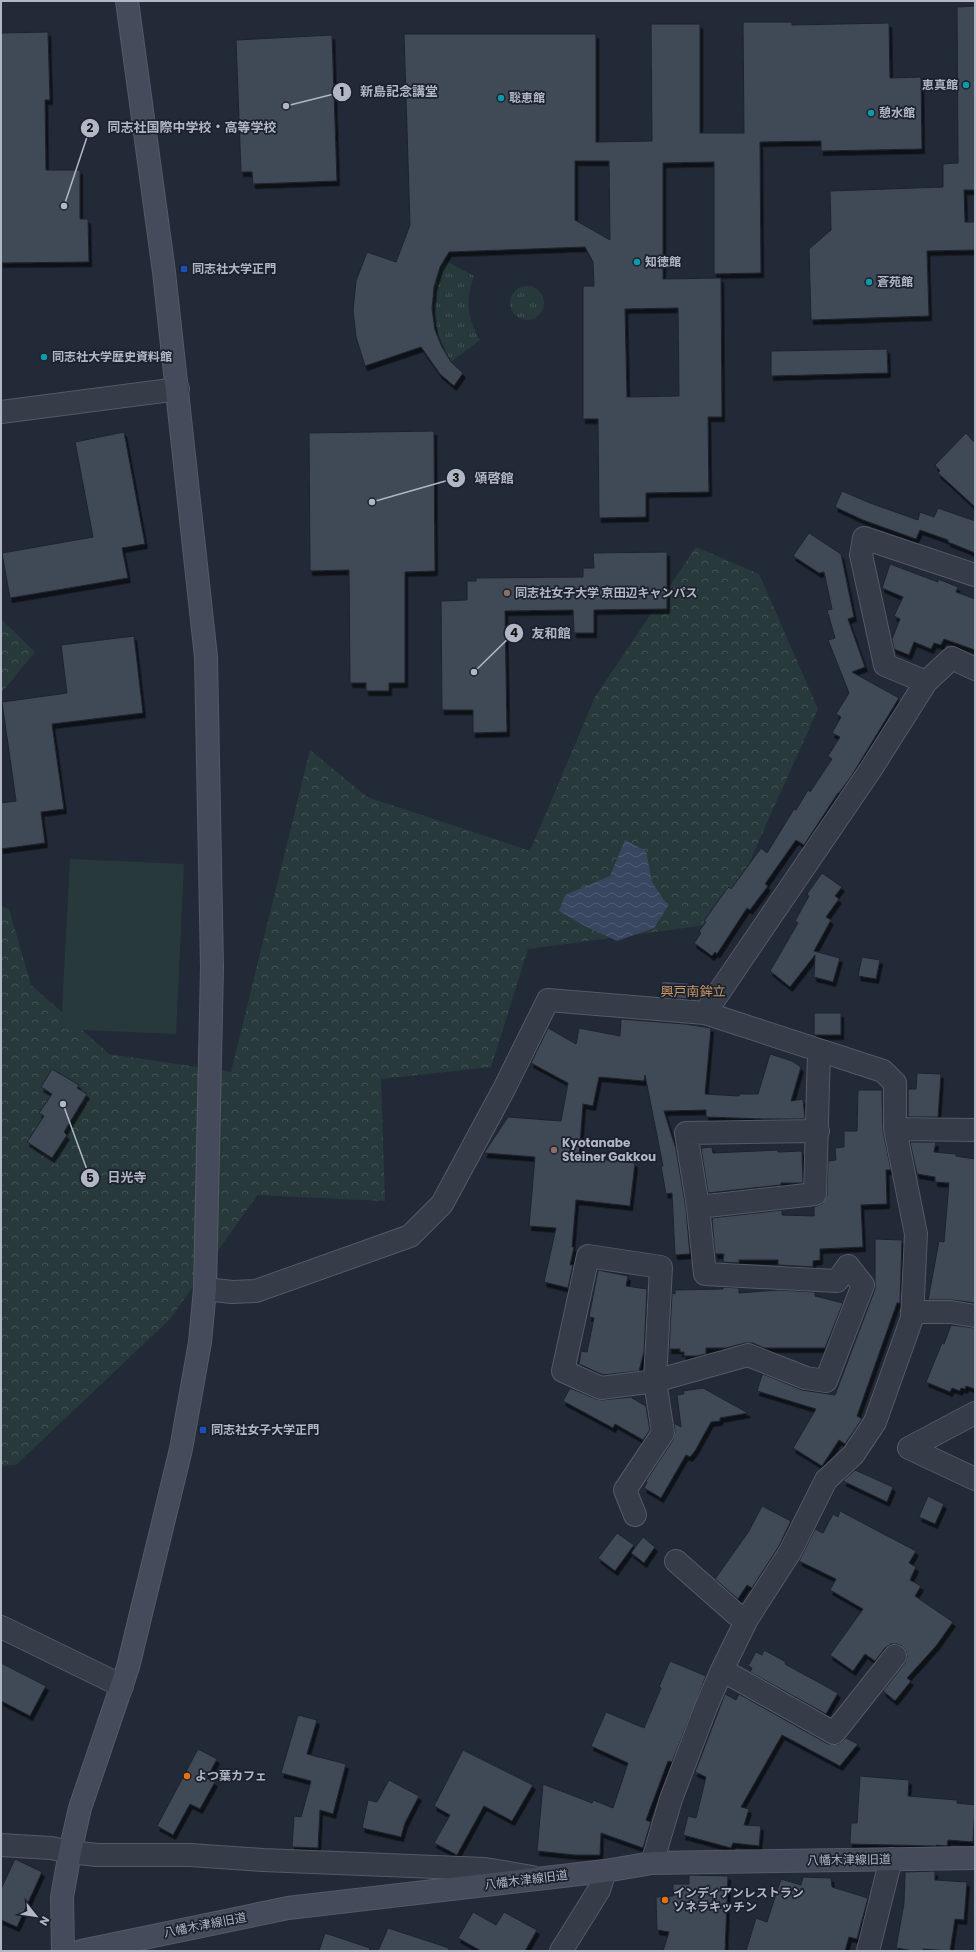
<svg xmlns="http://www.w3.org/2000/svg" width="976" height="1952" font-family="Poppins,'Noto Sans JP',sans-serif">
<defs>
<pattern id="grass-tufts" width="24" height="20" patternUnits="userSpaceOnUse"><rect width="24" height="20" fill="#28393b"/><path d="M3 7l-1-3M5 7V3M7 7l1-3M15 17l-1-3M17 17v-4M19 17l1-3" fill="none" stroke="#455356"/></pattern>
<pattern id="forest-crowns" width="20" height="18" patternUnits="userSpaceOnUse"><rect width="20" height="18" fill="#28393b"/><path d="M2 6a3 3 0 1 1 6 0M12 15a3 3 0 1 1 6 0" fill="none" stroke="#455356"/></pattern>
<pattern id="water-waves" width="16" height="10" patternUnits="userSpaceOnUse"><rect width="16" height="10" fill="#394660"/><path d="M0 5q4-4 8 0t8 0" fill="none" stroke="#535e75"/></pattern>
<filter id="shadow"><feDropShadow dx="2.5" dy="4.5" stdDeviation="0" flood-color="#0009"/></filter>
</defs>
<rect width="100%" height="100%" fill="#232a37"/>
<path fill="url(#grass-tufts)" d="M 444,260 L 474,276 C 465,301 467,317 480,340 L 451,362 C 431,330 425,293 444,260 Z
M510 303a17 17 0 1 1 34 0a17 17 0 1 1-34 0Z"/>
<path fill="url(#forest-crowns)" d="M 696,547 L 759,574 L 818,709 L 722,923 L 528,949 L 491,1067 L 381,1079 L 385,1201 L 257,1195 L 170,1319 L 16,1465 L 1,1466 L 1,906 L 9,909 L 31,985 L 109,1054 L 231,1072 L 310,750 L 367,797 L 530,851 L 595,697 Z
M 1,619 L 35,652 L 1,693 Z"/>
<path fill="#28393b" d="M 70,859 L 184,864 L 176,1034 L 61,1029 Z"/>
<path fill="url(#water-waves)" d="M 625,840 L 646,851 L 652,882 L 668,906 L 654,928 L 617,941 L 585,926 L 559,911 L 565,895 L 610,876 Z"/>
<path fill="#3f4857" stroke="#1e232f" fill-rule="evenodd" filter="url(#shadow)" d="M 975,6 L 975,190 L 964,190 L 965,222 L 975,222 L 975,250 L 927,251 L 929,316 L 811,320 L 809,249 L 831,230 L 830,191 L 943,187 L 943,164 L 958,163 L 957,7 Z
M 743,22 L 792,22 L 792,25 L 889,23 L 890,78 L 921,77 L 922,149 L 821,151 L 821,141 L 760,142 L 761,273 L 714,274 L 714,162 L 663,163 L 663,279 L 721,278 L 722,417 L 708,417 L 709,492 L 646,493 L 646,517 L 599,518 L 598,419 L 583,419 L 583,286 L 594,286 L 593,262 L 585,247 L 449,252 L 440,267 L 434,287 L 432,309 L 435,330 L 442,347 L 451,362 L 463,373 L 454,386 L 440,374 L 421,347 L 365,366 L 356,337 L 353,310 L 356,281 L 367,252 L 396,262 L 410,225 L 404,34 L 596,34 L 596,142 L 652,141 L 651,24 L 700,24 L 700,133 L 744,133 ZM 575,161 L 609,161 L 610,240 L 575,220 ZM 678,308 L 679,396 L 627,397 L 625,309 Z
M 48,32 L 50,100 L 45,100 L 46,170 L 80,170 L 80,219 L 88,219 L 89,262 L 1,263 L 1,33 Z
M 332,35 L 337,181 L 253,184 L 252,172 L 241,172 L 236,40 Z
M 887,349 L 888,373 L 771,376 L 771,351 Z
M 434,431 L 435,571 L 405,572 L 405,683 L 389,683 L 389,691 L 366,691 L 366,683 L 350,683 L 349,570 L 310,571 L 309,433 Z
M 124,432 L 145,544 L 122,548 L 128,578 L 10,598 L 2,553 L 93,537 L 75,442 Z
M 966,433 L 975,443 L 975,507 L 938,473 L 940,471 L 935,465 Z
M 842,491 L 870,503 L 918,520 L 920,512 L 934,517 L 938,508 L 975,521 L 975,553 L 948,542 L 948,540 L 920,530 L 916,539 L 863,520 L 835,507 Z
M 809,533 L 841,554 L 854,617 L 848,619 L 865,667 L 852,672 L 899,698 L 852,775 L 839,793 L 838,793 L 804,845 L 796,840 L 765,884 L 768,886 L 750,910 L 747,908 L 717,954 L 715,952 L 712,956 L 694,943 L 701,933 L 699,931 L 706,922 L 704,921 L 726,890 L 729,887 L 731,889 L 761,848 L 767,853 L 794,809 L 796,810 L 808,790 L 810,792 L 832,759 L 828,756 L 840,737 L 832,733 L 841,717 L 836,714 L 849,693 L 828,640 L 835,638 L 827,610 L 832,609 L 824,572 L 819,573 L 793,556 Z
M 667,552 L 667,609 L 594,610 L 594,633 L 574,633 L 573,610 L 505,611 L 507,732 L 473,733 L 473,710 L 442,710 L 441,601 L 467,600 L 467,581 L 476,581 L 476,578 L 583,577 L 583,568 L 594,568 L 593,553 Z
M 890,564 L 938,582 L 938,579 L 958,587 L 956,592 L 975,599 L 975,650 L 944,639 L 941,645 L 934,643 L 931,649 L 914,642 L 909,655 L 894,649 L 892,639 L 900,619 L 894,616 L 903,597 L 882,588 Z
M 134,636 L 143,713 L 52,724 L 64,809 L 41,812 L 45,843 L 1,849 L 1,803 L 16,801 L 2,702 L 67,693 L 61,645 Z
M 822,873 L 842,887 L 835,896 L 839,899 L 826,917 L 831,920 L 814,951 L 840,958 L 833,982 L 814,977 L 815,955 L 790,987 L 770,971 L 798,923 L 795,921 L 809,896 L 807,894 Z
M 862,957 L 880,960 L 876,979 L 858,976 Z
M 662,981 L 689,983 L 687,999 L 660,997 Z
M 814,1013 L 841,1013 L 841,1035 L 814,1035 Z
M 621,1019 L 685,1024 L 711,1028 L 705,1094 L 739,1096 L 739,1094 L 758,1094 L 770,1054 L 792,1061 L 801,1067 L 791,1101 L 803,1099 L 805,1119 L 765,1119 L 706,1117 L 706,1110 L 664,1111 L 676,1149 L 686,1209 L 690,1254 L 675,1255 L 672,1193 L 666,1194 L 661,1166 L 663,1166 L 645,1075 L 644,1081 L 599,1077 L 593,1106 L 583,1104 L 579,1157 L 635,1163 L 630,1206 L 576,1200 L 572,1247 L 574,1247 L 570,1265 L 573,1265 L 568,1288 L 544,1282 L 556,1228 L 529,1226 L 535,1157 L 484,1153 L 508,1117 L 561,1121 L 568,1083 L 531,1063 L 548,1028 L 576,1044 L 579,1028 L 620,1036 Z
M 52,1069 L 79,1085 L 77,1088 L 87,1094 L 64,1132 L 67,1135 L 52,1158 L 27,1142 L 44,1116 L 39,1113 L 52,1094 L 41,1087 Z
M 917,1073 L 941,1074 L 938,1117 L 908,1117 L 908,1089 L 916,1089 Z
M 858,1090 L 882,1090 L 883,1131 L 891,1170 L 886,1170 L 887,1204 L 861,1205 L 863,1247 L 820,1249 L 820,1260 L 813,1261 L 813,1267 L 778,1265 L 778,1260 L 739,1260 L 739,1263 L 723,1262 L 724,1254 L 715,1254 L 712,1218 L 782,1210 L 782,1215 L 814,1216 L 814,1207 L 822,1204 L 827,1195 L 828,1161 L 836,1160 L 835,1148 L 844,1147 L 844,1131 L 857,1131 Z
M 910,1142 L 936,1142 L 934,1152 L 956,1154 L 956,1156 L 975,1159 L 975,1303 L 953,1300 L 928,1300 L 939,1241 L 944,1242 L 949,1183 L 935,1182 L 935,1177 L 917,1174 Z
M 712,1147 L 713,1153 L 778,1150 L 778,1152 L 802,1151 L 803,1183 L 781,1183 L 781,1185 L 708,1193 L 701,1148 Z
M 875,1239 L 902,1240 L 900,1303 L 897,1303 L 857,1416 L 862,1419 L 845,1444 L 839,1440 L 822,1466 L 793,1448 L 816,1409 L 757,1391 L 762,1375 L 763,1374 L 802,1390 L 835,1395 L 875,1289 Z
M 598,1270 L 628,1276 L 626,1286 L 647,1289 L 644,1352 L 639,1371 L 603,1375 L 579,1364 L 581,1351 L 587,1352 L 594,1318 L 589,1317 Z
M 723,1287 L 739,1288 L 739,1293 L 778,1290 L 815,1292 L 815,1296 L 843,1303 L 825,1348 L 764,1348 L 753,1343 L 745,1343 L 726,1348 L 706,1348 L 706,1354 L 697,1356 L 684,1356 L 684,1352 L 680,1352 L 680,1349 L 669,1349 L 672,1293 L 675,1294 L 675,1290 L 723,1289 Z
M 951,1325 L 975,1328 L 975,1389 L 966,1386 L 965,1389 L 961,1388 L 960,1391 L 952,1388 L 950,1392 L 926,1382 L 942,1343 L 944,1344 Z
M 570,1388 L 596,1399 L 602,1400 L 632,1397 L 632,1398 L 646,1406 L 650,1430 L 643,1440 L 615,1424 L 613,1428 L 563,1401 Z
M 703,1388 L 748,1413 L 720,1418 L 720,1421 L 711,1422 L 695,1451 L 690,1457 L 686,1455 L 661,1498 L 644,1488 L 647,1482 L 646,1481 L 673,1440 L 675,1432 L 674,1423 L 681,1427 L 677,1395 L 684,1394 L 683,1391 Z
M 855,1470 L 893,1487 L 887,1502 L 843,1481 Z
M 928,1496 L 944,1504 L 935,1524 L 919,1517 Z
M 762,1506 L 791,1521 L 779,1546 L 752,1588 L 747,1585 L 738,1599 L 715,1579 L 749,1531 Z
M 840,1511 L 916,1551 L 909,1563 L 916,1567 L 910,1580 L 921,1586 L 915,1596 L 953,1622 L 936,1646 L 907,1678 L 911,1681 L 895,1701 L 883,1691 L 905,1663 L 907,1657 L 906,1651 L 902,1646 L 897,1644 L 891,1644 L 885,1648 L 875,1661 L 865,1654 L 853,1671 L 830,1655 L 863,1609 L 830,1590 L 836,1579 L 799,1561 L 815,1529 L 823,1533 L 833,1514 L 838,1517 Z
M 617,1533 L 634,1545 L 615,1571 L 598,1558 Z
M 643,1537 L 655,1547 L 644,1563 L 631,1553 Z
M 764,1650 L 786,1662 L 785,1664 L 838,1693 L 826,1714 L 750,1672 L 752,1668 L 748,1666 L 756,1652 L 762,1655 Z
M 670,1661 L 706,1676 L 672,1762 L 668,1761 L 646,1820 L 651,1822 L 643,1848 L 601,1833 L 600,1855 L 575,1855 L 537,1851 L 543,1784 L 592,1803 L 593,1800 L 613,1808 L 628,1763 L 591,1746 L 606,1712 L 644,1728 L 661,1688 L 659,1687 Z
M 1,1663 L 46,1686 L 30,1716 L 1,1701 Z
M 725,1694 L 736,1700 L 739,1694 L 828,1744 L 839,1744 L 846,1738 L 858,1744 L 840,1766 L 782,1735 L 741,1807 L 749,1809 L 744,1825 L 761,1826 L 759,1846 L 733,1843 L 731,1848 L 683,1835 L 688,1816 L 696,1818 L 706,1777 L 695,1772 Z
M 298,1715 L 317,1720 L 307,1754 L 346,1764 L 333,1814 L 320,1810 L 318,1848 L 292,1847 L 294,1816 L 301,1817 L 311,1781 L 281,1773 Z
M 198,1749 L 217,1759 L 207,1778 L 215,1782 L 200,1809 L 190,1804 L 173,1835 L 157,1826 Z
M 463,1750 L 533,1785 L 512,1821 L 484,1806 L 457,1855 L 434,1843 L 450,1815 L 434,1806 Z
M 860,1776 L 909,1780 L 908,1796 L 957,1800 L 957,1803 L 975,1805 L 973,1842 L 948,1840 L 947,1846 L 936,1845 L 936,1846 L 850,1844 L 851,1823 L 857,1823 Z
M 389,1780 L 419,1796 L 405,1823 L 401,1837 L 362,1828 L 368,1800 L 377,1802 Z
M 15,1859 L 42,1872 L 17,1927 L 1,1920 L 1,1889 Z
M 935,1871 L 935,1880 L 967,1882 L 964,1920 L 955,1919 L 950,1951 L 923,1949 L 923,1951 L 914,1951 L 896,1948 L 904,1903 L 905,1872 Z
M 689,1875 L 728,1876 L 725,1951 L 663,1951 L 669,1932 L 657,1930 L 656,1897 L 673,1896 L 673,1884 L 689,1884 Z
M 803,1877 L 831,1878 L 832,1887 L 868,1898 L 857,1939 L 849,1937 L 845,1951 L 746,1951 L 756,1918 L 767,1922 L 781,1879 L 801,1885 Z
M 473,1912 L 496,1925 L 504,1912 L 537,1930 L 525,1951 L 481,1951 L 458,1938 Z
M 388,1928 L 449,1948 L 449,1951 L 378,1951 Z
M 325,1933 L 370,1948 L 369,1951 L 319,1951 Z"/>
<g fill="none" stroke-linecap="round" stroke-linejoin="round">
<g stroke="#545a66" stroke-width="24">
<path id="street" d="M 1,412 L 178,389
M 926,682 L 885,665 L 861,555 L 864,538 L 975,575
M 705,1013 L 871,769 L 926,682 L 952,658 L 975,669
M 895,1129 L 975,1130
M 698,1207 L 815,1194 L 819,1051
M 205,1289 L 232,1292 L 256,1291 L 410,1236 L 442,1204 L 504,1089 L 548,1000 L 705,1013 L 883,1071 L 895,1083 L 895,1129 L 916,1234 L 912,1318 L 875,1422 L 853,1455 L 826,1480 L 790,1552 L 747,1619 L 722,1670 L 706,1707 L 671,1799 L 652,1863
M 912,1312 L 951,1312 L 975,1316
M 975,1413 L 909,1448 L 975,1479
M 635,1515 L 625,1490 L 663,1433 L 655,1381 L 661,1267 L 588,1256 L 563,1371 L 601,1388 L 655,1381 L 748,1355 L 806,1378 L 826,1381 L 863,1285 L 848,1266 L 837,1281 L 705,1274 L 698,1207 L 686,1133 L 818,1131
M 676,1561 L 736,1614 L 747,1619
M 1,1627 L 122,1686
M 722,1670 L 834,1733 L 895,1656
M 1,1845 L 51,1848 L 70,1852 L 97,1855 L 190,1855 L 263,1860 L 485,1869 L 532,1877
M 561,1951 L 599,1890 L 605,1871
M 868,1951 L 891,1859"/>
</g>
<g stroke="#545a66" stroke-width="24">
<path id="secondary" d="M 63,1951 L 62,1897 L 70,1852 L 80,1808 L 128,1667 L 181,1449 L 200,1342 L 205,1289 L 212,967 L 206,657 L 164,272 L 127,1
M 81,1951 L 288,1908 L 605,1871 L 652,1863 L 975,1858"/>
</g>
<use href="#street" stroke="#363c48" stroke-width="22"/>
<use href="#secondary" stroke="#454b5b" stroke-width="22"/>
</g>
<g fill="#0f9aa8" stroke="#1c212d" stroke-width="1.5">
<circle cx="966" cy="85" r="4"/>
<circle cx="501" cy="98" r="4"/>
<circle cx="871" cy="113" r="4"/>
<circle cx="637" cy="262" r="4"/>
<circle cx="869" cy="282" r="4"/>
<circle cx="44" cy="357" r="4"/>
</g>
<g fill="#1a4fb4" stroke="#1c212d" stroke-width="1.5">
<rect x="180" y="265" width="8" height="8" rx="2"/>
<rect x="199" y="1426" width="8" height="8" rx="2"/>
</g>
<g fill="#8d6e63" stroke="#1c212d" stroke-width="1.5">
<circle cx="507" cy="593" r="4"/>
<circle cx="554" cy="1150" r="4"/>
</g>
<g fill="#e8710a" stroke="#1c212d" stroke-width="1.5">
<circle cx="187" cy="1776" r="4"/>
<circle cx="665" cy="1900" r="4"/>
</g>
<g text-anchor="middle" stroke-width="3.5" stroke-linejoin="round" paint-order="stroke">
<g font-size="12" font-weight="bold" fill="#b1b7c4" stroke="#1c212d" text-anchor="start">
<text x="958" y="89" text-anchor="end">恵真館</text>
<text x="509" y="102">聡恵館</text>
<text x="879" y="117">憩水館</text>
<text x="645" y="266">知徳館</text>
<text x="192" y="273">同志社大学正門</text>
<text x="877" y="286">蒼苑館</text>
<text x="52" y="361">同志社大学歴史資料館</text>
<text x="515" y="597">同志社女子大学 京田辺キャンパス</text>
<text x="562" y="1147">Kyotanabe<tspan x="562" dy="14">Steiner Gakkou</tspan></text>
<text x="211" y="1434">同志社女子大学正門</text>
<text x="195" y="1780">よつ葉カフェ</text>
<text x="673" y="1897">インディアンレストラン<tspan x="673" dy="14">ソネラキッチン</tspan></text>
</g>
<g font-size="12" fill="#b1b7c4" stroke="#1c212d">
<text transform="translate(849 1860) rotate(-1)" y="4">八幡木津線旧道</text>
<text transform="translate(526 1880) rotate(-7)" y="4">八幡木津線旧道</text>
<text transform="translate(205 1925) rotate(-11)" y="4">八幡木津線旧道</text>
</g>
<g font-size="13" fill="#cb9a66" stroke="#1c212d">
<text x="693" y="996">興戸南鉾立</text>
</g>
</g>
<path fill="none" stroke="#b1b7c4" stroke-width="1.5" d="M286 106L342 92M64 206L90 128M372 502L456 478M474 672L514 633M63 1104L90 1178"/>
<g fill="#b1b7c4" stroke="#1c212d" stroke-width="1.5">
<circle cx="286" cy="106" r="4"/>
<circle cx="64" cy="206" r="4"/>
<circle cx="372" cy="502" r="4"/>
<circle cx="474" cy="672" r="4"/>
<circle cx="63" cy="1104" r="4"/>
<circle cx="342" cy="92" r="10"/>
<circle cx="90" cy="128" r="10"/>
<circle cx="456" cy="478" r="10"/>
<circle cx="514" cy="633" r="10"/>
<circle cx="90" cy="1178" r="10"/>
</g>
<g font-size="12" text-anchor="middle" font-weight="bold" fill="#111">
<text x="342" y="96">1</text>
<text x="90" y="132">2</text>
<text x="456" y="482">3</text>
<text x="514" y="637">4</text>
<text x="90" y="1182">5</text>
</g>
<g font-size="13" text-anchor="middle" font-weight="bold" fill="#b1b7c4" stroke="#1c212d" stroke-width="3.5" stroke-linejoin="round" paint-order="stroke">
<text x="399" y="96">新島記念講堂</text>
<text x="192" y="132">同志社国際中学校・高等学校</text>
<text x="494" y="483">頌啓館</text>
<text x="551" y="638">友和館</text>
<text x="127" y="1182">日光寺</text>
</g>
<rect width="976" height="1952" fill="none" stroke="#b1b7c4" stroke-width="4"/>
<g transform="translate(36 1916) rotate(120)" stroke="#1c212d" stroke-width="3" paint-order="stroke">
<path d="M0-3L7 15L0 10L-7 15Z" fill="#b1b7c4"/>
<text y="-6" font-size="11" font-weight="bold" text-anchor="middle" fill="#b1b7c4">N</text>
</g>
</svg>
